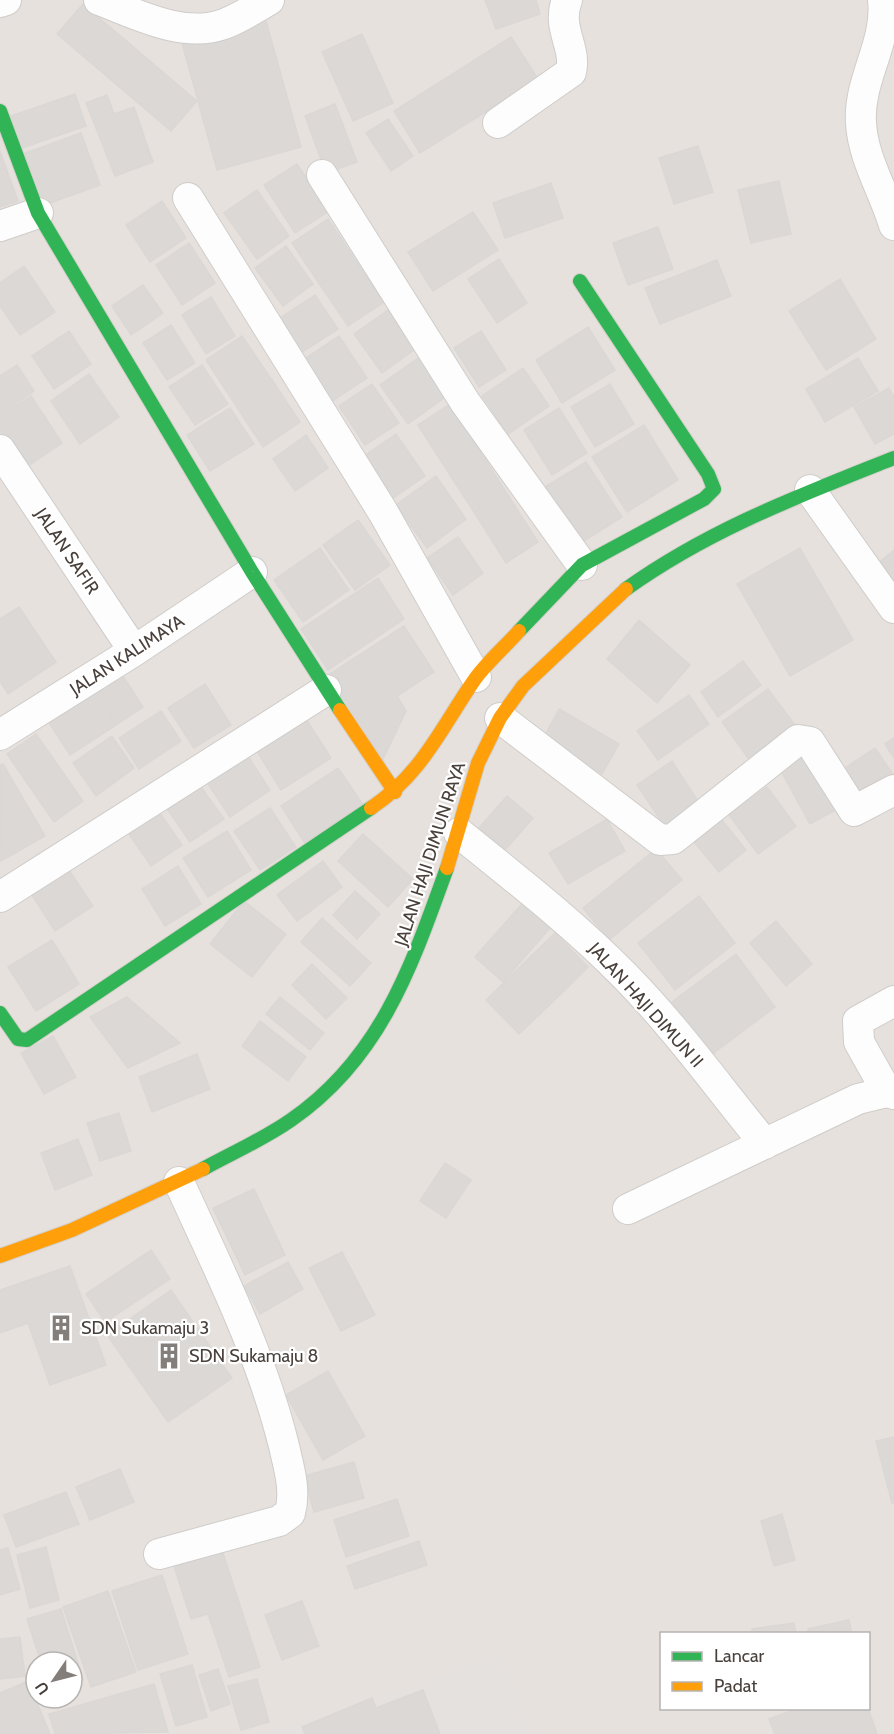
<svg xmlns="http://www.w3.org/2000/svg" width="894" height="1734" font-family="Cabin,sans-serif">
<rect width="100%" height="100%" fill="#f3f1ef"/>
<path fill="#e6e1dd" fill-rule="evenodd" d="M 0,0 L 894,0 L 894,1734 L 0,1734 ZM 662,1634 L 868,1634 L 868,1708 L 662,1708 ZM 36,1662 L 72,1662 L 72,1698 L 36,1698 Z"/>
<path fill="#e5e1df" d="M 503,1653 L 530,1734 L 254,1734 L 347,1709 Z"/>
<path fill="#dbd8d6" stroke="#dbd7d5" stroke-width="1.5" d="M 485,0 L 536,0 L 540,14 L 496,29 Z
M 83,4 L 197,101 L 171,131 L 57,34 Z
M 266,21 L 301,147 L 217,170 L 182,43 Z
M 362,34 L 393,103 L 353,121 L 322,52 Z
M 511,37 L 538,79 L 420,153 L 394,111 Z
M 75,94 L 86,126 L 16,150 L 5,118 Z
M 107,95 L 114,114 L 134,107 L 153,162 L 115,176 L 86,103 Z
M 335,104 L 357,162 L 326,173 L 305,116 Z
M 388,119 L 413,156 L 391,171 L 366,133 Z
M 81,133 L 100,185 L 36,208 L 17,156 Z
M 698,146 L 713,192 L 674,204 L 659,158 Z
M 0,151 L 18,201 L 0,207 Z
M 297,164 L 329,211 L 295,233 L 264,185 Z
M 779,181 L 791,234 L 751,243 L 738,190 Z
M 551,183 L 563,218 L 505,238 L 493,203 Z
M 257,190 L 289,236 L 257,259 L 224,213 Z
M 162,201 L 186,238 L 150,262 L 126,225 Z
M 473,212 L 498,250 L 433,291 L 408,252 Z
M 328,219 L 356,261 L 320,285 L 292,243 Z
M 658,227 L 673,269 L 628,285 L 613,243 Z
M 189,243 L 215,283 L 182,305 L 156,265 Z
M 286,246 L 313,284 L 283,306 L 255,268 Z
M 499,259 L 527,303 L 497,323 L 468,279 Z
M 717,260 L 731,296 L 660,324 L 645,288 Z
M 356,261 L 384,302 L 348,326 L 320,285 Z
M 24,266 L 55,312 L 20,335 L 0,306 L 0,283 Z
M 840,279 L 876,339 L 826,370 L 789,311 Z
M 143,285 L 163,313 L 131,335 L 112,306 Z
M 315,295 L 338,329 L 299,354 L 277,320 Z
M 211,297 L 235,336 L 206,354 L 182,315 Z
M 391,308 L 418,347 L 382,373 L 354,334 Z
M 171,325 L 195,363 L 167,380 L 143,343 Z
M 588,327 L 615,370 L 562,403 L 536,360 Z
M 69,331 L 91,364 L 54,389 L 32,356 Z
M 481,331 L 506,370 L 479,387 L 454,348 Z
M 242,336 L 268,374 L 231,398 L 206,360 Z
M 339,336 L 367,378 L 328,404 L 300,362 Z
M 424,354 L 452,392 L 408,424 L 380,385 Z
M 858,358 L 878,391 L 825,422 L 806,389 Z
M 17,365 L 34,391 L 0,414 L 0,376 Z
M 202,365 L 228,404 L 195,425 L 169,387 Z
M 523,368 L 549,406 L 508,434 L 482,396 Z
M 89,374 L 119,417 L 80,444 L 51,401 Z
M 268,374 L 300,422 L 263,447 L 231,398 Z
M 372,384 L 399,423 L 365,445 L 339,406 Z
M 610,384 L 634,424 L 595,447 L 571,407 Z
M 889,388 L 894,397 L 894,434 L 875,444 L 854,407 Z
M 31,396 L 62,443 L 25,468 L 0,431 L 0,416 Z
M 450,404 L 478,448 L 446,469 L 418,425 Z
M 230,408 L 254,444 L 210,471 L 187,435 Z
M 559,408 L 587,453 L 552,475 L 524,430 Z
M 644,425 L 678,480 L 627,512 L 592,457 Z
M 396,434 L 425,476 L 389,501 L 360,459 Z
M 306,435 L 328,468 L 295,491 L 273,459 Z
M 478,448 L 506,492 L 474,512 L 446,469 Z
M 586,462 L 622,517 L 576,546 L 540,490 Z
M 436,476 L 466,519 L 427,548 L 396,505 Z
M 506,492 L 538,542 L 506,563 L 474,512 Z
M 358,520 L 390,565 L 355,590 L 323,545 Z
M 458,537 L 483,573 L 453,595 L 427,558 Z
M 320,548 L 349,590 L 303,622 L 274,580 Z
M 800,548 L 853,640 L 790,676 L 737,584 Z
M 894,550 L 894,597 L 872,568 Z
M 378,578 L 404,619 L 328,670 L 301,629 Z
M 19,607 L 56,662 L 8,694 L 0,681 L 0,619 Z
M 639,620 L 690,665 L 657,703 L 607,659 Z
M 404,626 L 434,672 L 397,696 L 406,711 L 383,759 L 328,675 Z
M 743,661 L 761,685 L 718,717 L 701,692 Z
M 119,670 L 143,707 L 116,725 L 92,687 Z
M 205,684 L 231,725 L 194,748 L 168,708 Z
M 92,687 L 116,725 L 70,755 L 46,718 Z
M 768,689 L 795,725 L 748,758 L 722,722 Z
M 689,695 L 709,724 L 658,760 L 637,731 Z
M 559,709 L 619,744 L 602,774 L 543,739 Z
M 161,711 L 181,741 L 139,769 L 119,738 Z
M 304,716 L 331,758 L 281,790 L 255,748 Z
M 36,734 L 83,801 L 54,822 L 7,754 Z
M 112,736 L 134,768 L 96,796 L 73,763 Z
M 894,738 L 894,758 L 885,744 Z
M 875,748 L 894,776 L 855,807 L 833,776 Z
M 244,750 L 270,790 L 230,817 L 204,778 Z
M 811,752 L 841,807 L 810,824 L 780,769 Z
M 672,761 L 701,806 L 666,828 L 637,785 Z
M 3,764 L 45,836 L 1,861 L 0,765 Z
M 338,768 L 364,806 L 306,845 L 281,806 Z
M 196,780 L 224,819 L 190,842 L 163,803 Z
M 767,787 L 796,826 L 758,854 L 729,815 Z
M 507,796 L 533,818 L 505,850 L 479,828 Z
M 155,806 L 182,845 L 151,866 L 124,827 Z
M 270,808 L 296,847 L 260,870 L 234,831 Z
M 717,814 L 746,850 L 719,872 L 690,837 Z
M 607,819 L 625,851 L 568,884 L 549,853 Z
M 227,831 L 251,870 L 208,897 L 183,858 Z
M 363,834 L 413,879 L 388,907 L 338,861 Z
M 656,849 L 682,880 L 609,940 L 583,908 Z
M 323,861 L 342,887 L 297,921 L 277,895 Z
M 178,866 L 201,904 L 165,926 L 142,889 Z
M 67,867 L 93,906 L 55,931 L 30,892 Z
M 355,891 L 380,914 L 357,939 L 333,915 Z
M 699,896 L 735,943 L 675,990 L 638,943 Z
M 528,897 L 556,921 L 503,982 L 475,957 Z
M 244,901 L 286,934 L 252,977 L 210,944 Z
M 322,918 L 371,963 L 350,986 L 301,942 Z
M 776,921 L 812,964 L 786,986 L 750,943 Z
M 555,933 L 588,967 L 563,992 L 529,958 Z
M 52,940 L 79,984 L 36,1011 L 8,967 Z
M 736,954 L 775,1007 L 711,1055 L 672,1002 Z
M 529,958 L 563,992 L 519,1034 L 486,1000 Z
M 312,964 L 347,998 L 326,1019 L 292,985 Z
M 127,997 L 180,1043 L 128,1068 L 90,1017 Z
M 280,997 L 324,1033 L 310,1050 L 266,1014 Z
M 260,1021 L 306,1057 L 288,1081 L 242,1046 Z
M 53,1036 L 76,1077 L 44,1094 L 21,1053 Z
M 197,1054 L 210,1089 L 152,1112 L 139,1077 Z
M 119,1113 L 131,1151 L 100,1161 L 87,1123 Z
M 78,1139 L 92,1175 L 55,1190 L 41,1153 Z
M 445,1163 L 471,1180 L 446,1218 L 420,1201 Z
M 254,1189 L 285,1255 L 245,1275 L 213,1208 Z
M 151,1250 L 170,1279 L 105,1322 L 86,1294 Z
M 342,1252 L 375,1315 L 341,1331 L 309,1268 Z
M 288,1262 L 303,1289 L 260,1314 L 244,1286 Z
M 70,1266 L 106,1365 L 50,1385 L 28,1323 L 0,1333 L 0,1290 Z
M 171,1290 L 232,1378 L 168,1422 L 107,1335 Z
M 328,1371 L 365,1436 L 323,1460 L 286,1395 Z
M 894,1437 L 894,1503 L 892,1503 L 876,1441 Z
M 354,1462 L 364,1498 L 314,1512 L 304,1476 Z
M 120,1469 L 134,1502 L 90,1520 L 76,1487 Z
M 66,1492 L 79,1524 L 16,1547 L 4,1515 Z
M 397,1499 L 409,1536 L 346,1557 L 334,1520 Z
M 782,1514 L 795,1560 L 774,1566 L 761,1521 Z
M 219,1541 L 260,1667 L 229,1677 L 208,1614 L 191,1619 L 171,1557 Z
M 419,1541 L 427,1565 L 355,1589 L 347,1566 Z
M 46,1547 L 59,1600 L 30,1608 L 17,1555 Z
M 8,1548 L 20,1589 L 0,1595 L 0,1550 Z
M 162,1575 L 188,1654 L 138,1670 L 112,1591 Z
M 108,1591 L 136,1672 L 91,1687 L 63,1607 Z
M 302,1601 L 319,1646 L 282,1660 L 265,1615 Z
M 61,1609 L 83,1679 L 72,1682 L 72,1662 L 41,1662 L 27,1619 Z
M 849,1620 L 852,1634 L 809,1634 L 808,1629 Z
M 794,1623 L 796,1634 L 753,1634 L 752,1629 Z
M 20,1637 L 25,1676 L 0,1679 L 0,1639 Z
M 192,1665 L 207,1717 L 176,1726 L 160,1674 Z
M 218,1669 L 230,1704 L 211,1711 L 199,1675 Z
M 257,1679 L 269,1722 L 241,1730 L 228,1686 Z
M 28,1681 L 50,1734 L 0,1734 L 0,1693 Z
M 154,1684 L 168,1732 L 55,1734 L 49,1714 Z
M 423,1690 L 440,1734 L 305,1734 L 302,1727 L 372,1698 L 376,1708 Z
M 799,1708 L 868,1708 L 877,1734 L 775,1734 L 769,1719 Z"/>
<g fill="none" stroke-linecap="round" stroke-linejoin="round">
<g stroke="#cfcdcb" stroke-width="32">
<path id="street" d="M 99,0 C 137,14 183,39 224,24 C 240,18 255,8 269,0
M 883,0 C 888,43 858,80 861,123 C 863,159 884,191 894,225
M 0,2 L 6,0
M 498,123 L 571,72 C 577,47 556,28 567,0
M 322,175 L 465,402 L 582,565
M 188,198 L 383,512 L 476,677
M 0,226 L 38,213
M 0,450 L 134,651
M 810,490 L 894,608
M 500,718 L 660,840 L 673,839 L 798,740 L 810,742 L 854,811 L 894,790
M 0,735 L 134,651 L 252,572
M 459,833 C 516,879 574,924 625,976 C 676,1028 719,1088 765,1144
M 0,897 L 326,690
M 887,1092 L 859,1042 L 858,1021 L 894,1001
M 628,1209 L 858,1099 L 887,1092 L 894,1094
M 159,1554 L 279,1521 L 290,1513 C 296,1490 289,1468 284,1446 C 261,1353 218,1268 179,1182"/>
</g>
<g stroke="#d4cfca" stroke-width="16">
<path id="fast" d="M 0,111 L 38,213 L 252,572 L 340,710
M 626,589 C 710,529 799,496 894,458
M 519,631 L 582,565 L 704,499 L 714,489 L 708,474 L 580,281
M 0,1013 L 18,1039 L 27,1040 L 371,808
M 203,1169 C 232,1153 264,1139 291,1120 C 381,1058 412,965 447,868"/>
</g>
<g stroke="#d4cfca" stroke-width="16">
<path id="slow" d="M 340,710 L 395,792
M 371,808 C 422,774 441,728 475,679 C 487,662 505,647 519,631
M 447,868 L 478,763 L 500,718 L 523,686 L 626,589
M 0,1256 L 72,1230 L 203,1169"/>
</g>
<use href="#street" stroke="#fdfdfd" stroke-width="30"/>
<use href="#fast" stroke="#30b455" stroke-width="14"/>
<use href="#slow" stroke="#ff9f0a" stroke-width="14"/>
</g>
<defs>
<g id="building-bare" transform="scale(2.07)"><path d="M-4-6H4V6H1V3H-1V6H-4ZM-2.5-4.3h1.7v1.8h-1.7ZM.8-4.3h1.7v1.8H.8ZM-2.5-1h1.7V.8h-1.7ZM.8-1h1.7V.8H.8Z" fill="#847e7a" stroke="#fff" stroke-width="2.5" paint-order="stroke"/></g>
</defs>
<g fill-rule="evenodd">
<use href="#building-bare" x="61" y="1328"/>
<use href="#building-bare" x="169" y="1356"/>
</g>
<g text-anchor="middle" stroke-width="4.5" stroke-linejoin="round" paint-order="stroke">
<g font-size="18" fill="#49403b" stroke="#fff">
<text transform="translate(67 551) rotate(56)" y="6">JALAN SAFIR</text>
<text transform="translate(127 655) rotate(-33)" y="6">JALAN KALIMAYA</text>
<text transform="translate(430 854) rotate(-72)" y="6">JALAN HAJI DIMUN RAYA</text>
<text transform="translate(646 1005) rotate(48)" y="6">JALAN HAJI DIMUN II</text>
</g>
<g font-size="18" fill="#49403b" stroke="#fff" text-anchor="start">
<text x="81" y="1334">SDN Sukamaju 3</text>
<text x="189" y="1362">SDN Sukamaju 8</text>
</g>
</g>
<rect x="660" y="1632" width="210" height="78" fill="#ffffff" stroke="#b6b3b1" stroke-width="1.5"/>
<rect x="672" y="1652" width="30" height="9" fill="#30b455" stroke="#b6b3b1" stroke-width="1.5"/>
<text x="714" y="1662" font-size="18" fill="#49403b">Lancar</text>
<rect x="672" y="1682" width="30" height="9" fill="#ff9f0a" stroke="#b6b3b1" stroke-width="1.5"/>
<text x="714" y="1692" font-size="18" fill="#49403b">Padat</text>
<g transform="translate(54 1680) rotate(235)"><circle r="28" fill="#ffffff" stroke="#b6b3b1" stroke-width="1.5"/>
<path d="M0-4.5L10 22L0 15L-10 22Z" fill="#847e7a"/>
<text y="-9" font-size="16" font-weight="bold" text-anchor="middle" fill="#49403b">U</text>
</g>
</svg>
